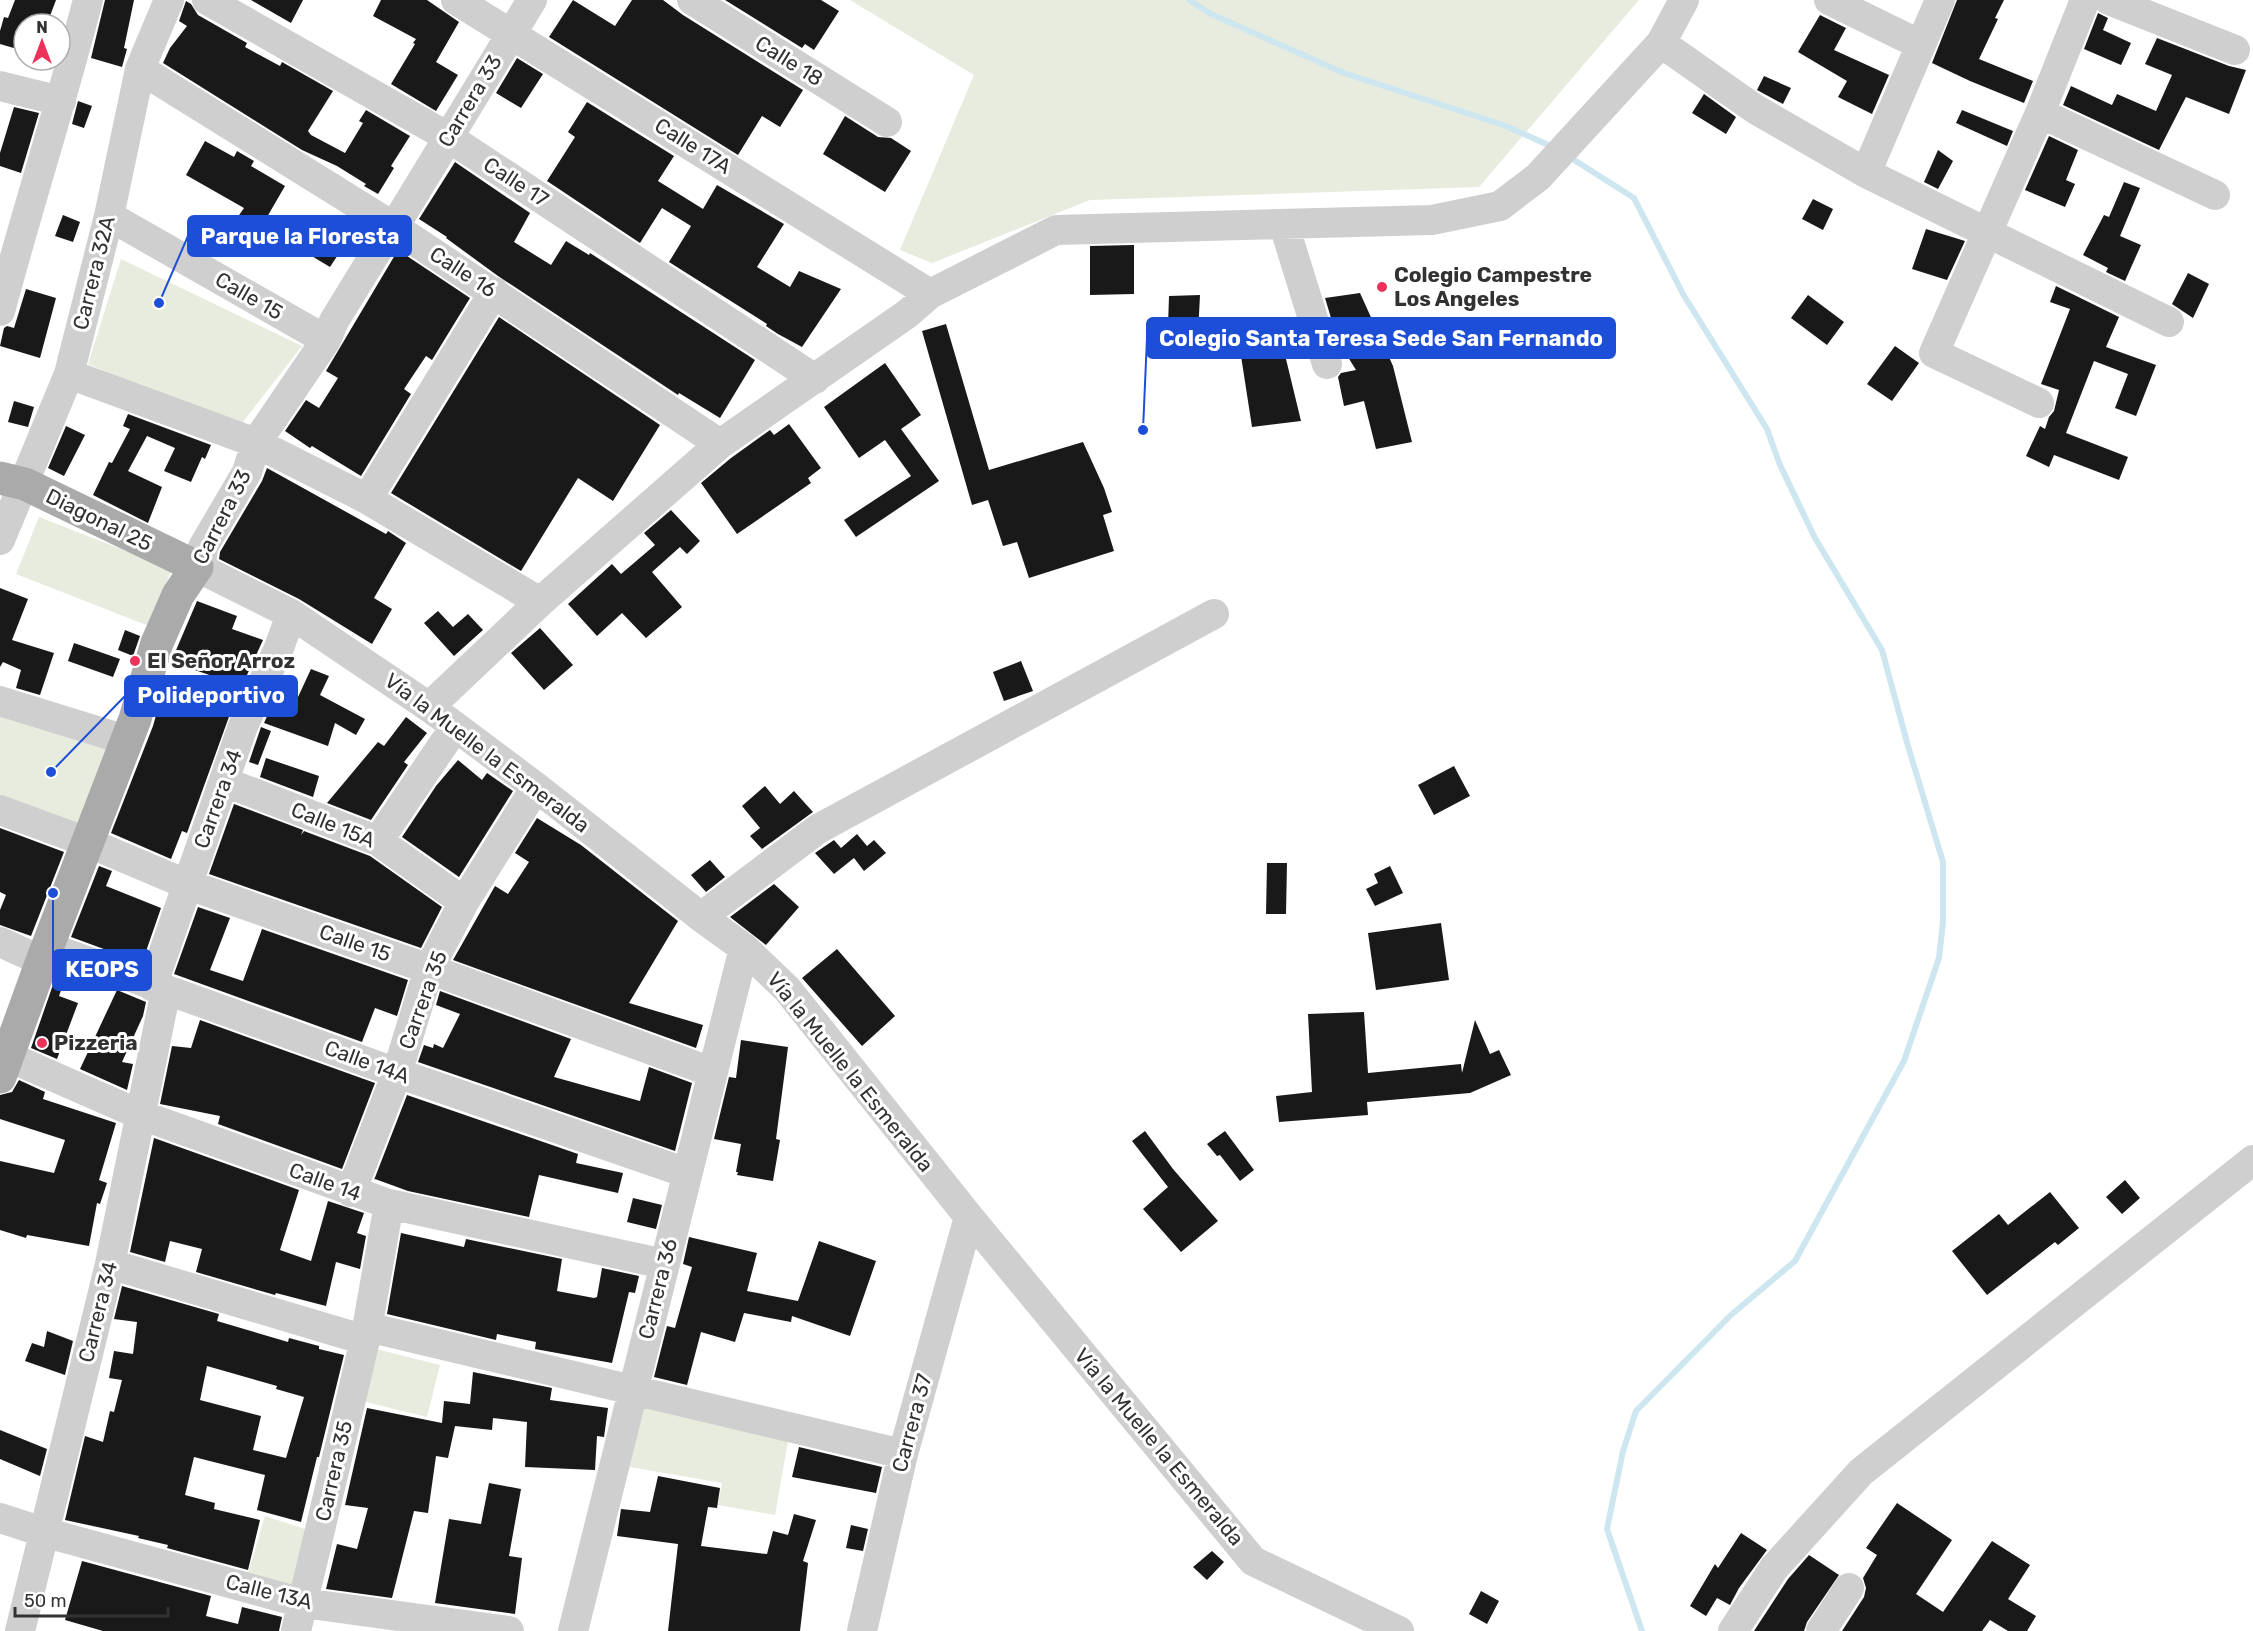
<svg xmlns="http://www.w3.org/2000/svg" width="2253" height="1631" font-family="Rubik,sans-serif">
<rect width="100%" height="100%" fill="#fff"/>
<path fill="#e7ecde" d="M 850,0 L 1639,0 L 1479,187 L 1090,200 L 932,263 L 900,250 L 974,75 Z
M 121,259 L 302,346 L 239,427 L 88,364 Z
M 39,517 L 172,569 L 149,626 L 16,574 Z
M 0,711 L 111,749 L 80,825 L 0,796 Z
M 372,1348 L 440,1365 L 427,1417 L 358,1400 Z
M 641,1404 L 790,1430 L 775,1515 L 718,1505 L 722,1483 L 630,1467 Z
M 265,1516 L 308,1530 L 293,1588 L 247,1577 Z"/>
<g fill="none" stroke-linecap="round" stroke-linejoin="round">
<path stroke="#cde6ef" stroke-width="6" d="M 1189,0 L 1211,14 L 1344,73 L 1506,126 L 1555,148
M 1568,156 L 1634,198 L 1683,294 L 1767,429 L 1780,465 L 1815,538 L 1882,650 L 1908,746 L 1943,862 L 1943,922 L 1939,958 L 1904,1061 L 1795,1261 L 1731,1315 L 1636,1411 L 1623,1451 L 1607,1529 L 1642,1631"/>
</g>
<path fill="#191919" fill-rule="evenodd" d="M 15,0 L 56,0 L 47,24 L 24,24 L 24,51 L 0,44 L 0,31 L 4,17 L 8,18 Z
M 105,0 L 134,0 L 124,48 L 127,49 L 122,67 L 91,58 Z
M 251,0 L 303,0 L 291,23 Z
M 381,0 L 427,0 L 459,22 L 436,62 L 458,75 L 436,111 L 391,84 L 415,44 L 413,43 L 416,39 L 373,16 Z
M 573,0 L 615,26 L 632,0 L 663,0 L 683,15 L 803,90 L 780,127 L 762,116 L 738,155 L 549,37 Z
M 725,0 L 821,0 L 839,11 L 814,50 L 805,44 L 802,48 Z
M 1957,0 L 2004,0 L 1995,18 L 1998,19 L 1979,59 L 2033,81 L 2024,103 L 1970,81 L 1932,63 Z
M 186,1 L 191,4 L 198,15 L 247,43 L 245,47 L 280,66 L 282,62 L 333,91 L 308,131 L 311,135 L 345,153 L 363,123 L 359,121 L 366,110 L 410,136 L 391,166 L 394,168 L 378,194 L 364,186 L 366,184 L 337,166 L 302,150 L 163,63 L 170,48 L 187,26 L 179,21 Z
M 2098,13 L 2108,18 L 2103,30 L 2131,43 L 2121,65 L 2084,49 Z
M 1820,15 L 1846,28 L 1834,50 L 1889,75 L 1872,114 L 1838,97 L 1847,81 L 1798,52 Z
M 2157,38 L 2229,66 L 2246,70 L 2229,114 L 2186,97 L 2159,150 L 2063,105 L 2071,86 L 2112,105 L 2117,94 L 2156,111 L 2172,75 L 2145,64 Z
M 517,58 L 543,74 L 521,108 L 496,93 Z
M 1764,76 L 1791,88 L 1783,104 L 1757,90 Z
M 1704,94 L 1736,117 L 1726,134 L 1692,113 Z
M 78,101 L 92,106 L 84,128 L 72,124 Z
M 587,102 L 674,156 L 658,181 L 703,209 L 717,185 L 784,224 L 757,267 L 790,287 L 799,271 L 841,289 L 802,347 L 778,334 L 766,326 L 767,324 L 669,262 L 691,226 L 662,208 L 640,243 L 547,181 L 575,137 L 568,132 Z
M 14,107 L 39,113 L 21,173 L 0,166 L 0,153 Z
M 1962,110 L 2013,131 L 2007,146 L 1956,123 Z
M 845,116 L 878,137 L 891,138 L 911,151 L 885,192 L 823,154 Z
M 2049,136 L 2078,150 L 2066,180 L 2075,184 L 2065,207 L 2025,190 Z
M 205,141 L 234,157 L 237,151 L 254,161 L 251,166 L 285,186 L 252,243 L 247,241 L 246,242 L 228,231 L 244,208 L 186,175 Z
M 1938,150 L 1953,161 L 1938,189 L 1924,182 Z
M 455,162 L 530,213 L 514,242 L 551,265 L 566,241 L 589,255 L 590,253 L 755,360 L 720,418 L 679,393 L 678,395 L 498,276 L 446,238 L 447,237 L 419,219 Z
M 2124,182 L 2140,188 L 2120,236 L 2141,245 L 2125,281 L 2106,272 L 2108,268 L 2083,255 L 2104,215 L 2109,217 Z
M 1813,199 L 1833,209 L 1823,230 L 1802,219 Z
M 63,215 L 80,222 L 73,242 L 55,236 Z
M 336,216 L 355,229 L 330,267 L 310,255 Z
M 1926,229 L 1965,241 L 1947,280 L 1912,269 Z
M 1134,245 L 1134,294 L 1090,295 L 1090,246 Z
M 398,250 L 470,298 L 432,360 L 426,356 L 404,389 L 411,394 L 361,476 L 312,446 L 310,448 L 285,431 L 306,400 L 319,408 L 338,378 L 326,371 Z
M 2188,273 L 2209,284 L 2193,318 L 2172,304 Z
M 2056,286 L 2119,317 L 2106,347 L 2156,365 L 2136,416 L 2115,408 L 2128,374 L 2094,361 L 2066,433 L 2128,457 L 2119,480 L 2054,455 L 2049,467 L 2026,456 L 2040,426 L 2045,429 L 2049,417 L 2054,411 L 2059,390 L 2041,384 L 2070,309 L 2050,302 Z
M 26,289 L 56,298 L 40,358 L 0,346 L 4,328 L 7,326 L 14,328 Z
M 1360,293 L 1393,366 L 1412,442 L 1376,449 L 1364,401 L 1344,406 L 1338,377 L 1341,373 L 1356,370 L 1338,341 L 1325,298 Z
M 1200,295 L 1197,354 L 1167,357 L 1169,296 Z
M 1808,295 L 1844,322 L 1827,345 L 1791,318 Z
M 499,317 L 660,425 L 613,501 L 578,478 L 521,571 L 391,493 Z
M 946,324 L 989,470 L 1083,442 L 1104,488 L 1112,512 L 1103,515 L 1114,551 L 1029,578 L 1017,542 L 1003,546 L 988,500 L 972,505 L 922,331 Z
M 1278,326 L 1301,421 L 1252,427 L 1237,330 Z
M 1895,346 L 1919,363 L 1892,401 L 1867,384 Z
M 885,363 L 921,415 L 901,429 L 939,481 L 856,537 L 844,520 L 911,476 L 885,440 L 859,458 L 824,407 Z
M 14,401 L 34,407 L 28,427 L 8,422 Z
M 128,414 L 211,445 L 205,459 L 202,457 L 191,482 L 164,471 L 175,448 L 147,436 L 128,471 L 162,487 L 148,523 L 93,495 L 109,462 L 112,463 L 130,429 L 123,426 Z
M 789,424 L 821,468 L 808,478 L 811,483 L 737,534 L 701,483 L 731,458 L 770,430 L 774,435 Z
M 66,426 L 85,435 L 64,476 L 48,468 Z
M 267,468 L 386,534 L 388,531 L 406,543 L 374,598 L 392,609 L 372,644 L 299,599 L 219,559 L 220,552 L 262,481 Z
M 671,510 L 700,541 L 687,554 L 680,547 L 652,572 L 682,607 L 646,638 L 622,613 L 597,636 L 568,604 L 612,564 L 621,574 L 655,545 L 644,533 Z
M 0,588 L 28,599 L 12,640 L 54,653 L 40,695 L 16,688 L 21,670 L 3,662 L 0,667 Z
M 197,601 L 237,616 L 232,629 L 263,640 L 242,686 L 171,662 Z
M 438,611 L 453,627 L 468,614 L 483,630 L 454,656 L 424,623 Z
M 540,628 L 573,665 L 544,690 L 511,653 Z
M 125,630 L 140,636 L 133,656 L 118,650 Z
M 74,643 L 120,659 L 113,677 L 68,661 Z
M 1021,661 L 1033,691 L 1004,701 L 993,672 Z
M 311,669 L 329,676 L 320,695 L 365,719 L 356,735 L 335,723 L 328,746 L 264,723 L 273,703 L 292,710 Z
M 164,687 L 182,694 L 180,698 L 213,711 L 214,708 L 230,714 L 187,833 L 182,831 L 171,859 L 111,833 L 153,726 Z
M 406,717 L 427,733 L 404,762 L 408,765 L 371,820 L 327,803 L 378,742 L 384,746 Z
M 261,727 L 271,731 L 258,765 L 249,762 Z
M 266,758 L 319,776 L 313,797 L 260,777 Z
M 458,760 L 482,780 L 487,773 L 513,791 L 459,877 L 402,837 L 436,786 Z
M 1454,766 L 1470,796 L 1434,815 L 1418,785 Z
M 765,786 L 780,804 L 794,791 L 813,812 L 762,849 L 750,836 L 760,828 L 742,806 Z
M 234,804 L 303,830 L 301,835 L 304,831 L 370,856 L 442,907 L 421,948 L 209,874 Z
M 537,818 L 581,845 L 678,921 L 629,1003 L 703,1025 L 696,1048 L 453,960 L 495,886 L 508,894 L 529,862 L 515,853 Z
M 0,828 L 64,852 L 31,936 L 0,925 L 0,910 L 6,895 L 0,892 Z
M 857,834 L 867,846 L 874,840 L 886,853 L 864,871 L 854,858 L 834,874 L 815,853 L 834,840 L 841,848 Z
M 710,860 L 725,877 L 706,892 L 691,875 Z
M 1267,863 L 1287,863 L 1286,914 L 1266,914 Z
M 99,866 L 112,871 L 106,886 L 161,908 L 142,963 L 71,937 Z
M 1390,866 L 1403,893 L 1375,906 L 1366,889 L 1378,883 L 1374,874 Z
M 774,884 L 799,907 L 766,945 L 730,917 Z
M 198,907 L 230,918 L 210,970 L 243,981 L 262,929 L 408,980 L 397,1016 L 375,1008 L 362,1042 L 174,974 Z
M 1441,923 L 1449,980 L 1376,990 L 1368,933 Z
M 837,949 L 895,1016 L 862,1046 L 802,978 Z
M 55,979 L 64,982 L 59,996 L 78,1003 L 57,1059 L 31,1048 Z
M 117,990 L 146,1002 L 143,1016 L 122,1062 L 133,1064 L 127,1090 L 80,1069 Z
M 440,991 L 571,1039 L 554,1077 L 640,1101 L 649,1067 L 692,1083 L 675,1151 L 418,1062 L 424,1045 L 433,1048 L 434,1044 L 443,1048 L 460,1014 L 436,1005 Z
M 1364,1012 L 1368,1073 L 1461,1064 L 1462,1073 L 1475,1020 L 1490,1054 L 1499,1050 L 1511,1075 L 1470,1093 L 1367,1102 L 1368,1115 L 1279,1122 L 1276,1096 L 1312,1092 L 1308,1014 Z
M 200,1020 L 375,1083 L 342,1169 L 218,1124 L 220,1116 L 160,1104 L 172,1046 L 191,1048 Z
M 741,1040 L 788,1047 L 776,1139 L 780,1140 L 773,1181 L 737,1175 L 738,1172 L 736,1172 L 741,1144 L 714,1139 L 729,1077 L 736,1078 Z
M 19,1080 L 45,1092 L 43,1099 L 116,1123 L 99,1180 L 107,1183 L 100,1204 L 97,1203 L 89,1246 L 27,1235 L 26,1238 L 0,1230 L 0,1161 L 54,1173 L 65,1140 L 0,1119 L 0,1095 L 12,1092 Z
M 407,1095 L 578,1154 L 576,1163 L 623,1173 L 618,1193 L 539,1175 L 529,1217 L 408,1191 L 375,1179 L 374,1180 Z
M 1145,1131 L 1173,1169 L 1218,1221 L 1181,1252 L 1143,1209 L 1168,1187 L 1132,1141 Z
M 1225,1131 L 1254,1170 L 1240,1181 L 1220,1155 L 1217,1156 L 1207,1144 Z
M 154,1138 L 299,1190 L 280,1250 L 311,1261 L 328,1201 L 364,1213 L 357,1233 L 366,1236 L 360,1269 L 336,1262 L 326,1306 L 276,1293 L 275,1295 L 196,1272 L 202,1249 L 170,1241 L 165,1262 L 130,1252 Z
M 2125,1180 L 2140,1198 L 2122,1214 L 2106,1197 Z
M 2050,1192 L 2079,1228 L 2058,1245 L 2055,1242 L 1987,1295 L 1952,1251 L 1999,1214 L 2008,1225 Z
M 633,1198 L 662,1205 L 656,1229 L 627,1222 Z
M 401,1233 L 464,1247 L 466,1239 L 562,1259 L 557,1291 L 594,1298 L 597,1297 L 602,1268 L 639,1276 L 635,1293 L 629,1292 L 612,1363 L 535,1349 L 536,1342 L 497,1334 L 496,1340 L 387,1314 Z
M 689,1237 L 757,1253 L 747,1291 L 798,1301 L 819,1241 L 876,1261 L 850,1336 L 792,1316 L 791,1322 L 744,1313 L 735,1342 L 701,1332 L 687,1385 L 654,1377 L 667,1326 L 675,1328 L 692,1267 L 683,1264 Z
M 122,1286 L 219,1314 L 217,1321 L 288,1342 L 289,1338 L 319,1346 L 319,1349 L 344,1355 L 319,1457 L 317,1457 L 301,1522 L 257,1510 L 265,1475 L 194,1457 L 185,1495 L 215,1503 L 214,1509 L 260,1520 L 248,1570 L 167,1548 L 168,1545 L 138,1538 L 139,1536 L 65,1520 L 85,1436 L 103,1442 L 110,1411 L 114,1412 L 122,1380 L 109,1378 L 114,1351 L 133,1354 L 137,1322 L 114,1319 ZM 207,1366 L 277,1386 L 276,1389 L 304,1397 L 286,1458 L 253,1450 L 261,1416 L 200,1400 Z
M 47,1331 L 73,1341 L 65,1375 L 25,1361 L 32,1343 L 44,1347 Z
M 473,1372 L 552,1388 L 550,1400 L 608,1408 L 604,1437 L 597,1436 L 595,1470 L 525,1467 L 527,1422 L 493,1418 L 492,1430 L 455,1426 L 448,1458 L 436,1456 L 428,1513 L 414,1511 L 392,1598 L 326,1589 L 337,1544 L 357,1549 L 368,1508 L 345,1505 L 367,1408 L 442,1423 L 444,1401 L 470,1404 Z
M 0,1430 L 47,1449 L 40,1476 L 0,1459 Z
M 799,1447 L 882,1467 L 876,1493 L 792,1477 Z
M 658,1476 L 720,1488 L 717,1508 L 708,1507 L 701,1546 L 767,1554 L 773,1531 L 788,1535 L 794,1514 L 816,1520 L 803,1561 L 808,1563 L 800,1631 L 668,1631 L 678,1544 L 617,1536 L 621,1509 L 650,1512 Z
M 489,1483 L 521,1489 L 509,1556 L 522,1558 L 515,1614 L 435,1603 L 449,1519 L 481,1524 Z
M 1897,1503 L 1952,1540 L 1916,1594 L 1943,1612 L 1992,1541 L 2030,1565 L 2008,1599 L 2036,1616 L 2027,1631 L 2008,1631 L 1990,1620 L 1982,1631 L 1842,1631 L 1864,1597 L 1866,1588 L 1863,1578 L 1877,1555 L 1866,1548 Z
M 851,1525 L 868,1529 L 863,1551 L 846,1548 Z
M 1741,1533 L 1767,1550 L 1739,1588 L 1730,1605 L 1717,1598 L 1706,1616 L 1690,1606 L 1715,1564 L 1718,1568 Z
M 1212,1551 L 1224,1562 L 1207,1580 L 1193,1567 Z
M 1809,1555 L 1839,1575 L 1807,1622 L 1804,1631 L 1754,1631 L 1788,1579 Z
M 82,1561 L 211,1596 L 206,1616 L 238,1624 L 242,1607 L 282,1617 L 279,1631 L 103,1631 L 65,1620 Z
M 1481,1591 L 1499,1601 L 1487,1624 L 1469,1614 Z"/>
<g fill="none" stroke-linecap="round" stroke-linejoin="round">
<path stroke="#cfcfcf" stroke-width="30" d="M 207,0 L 448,137 L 815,379
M 456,0 L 930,294
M 532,0 L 394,227 L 383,241 L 334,321 L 326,340 L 256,443 L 247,472 L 203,547 L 202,557 L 197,567 L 291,614 L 429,707 L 536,787 L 701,917 L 744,948 L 787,989 L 969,1217 L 1253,1561 L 1399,1631
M 692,0 L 887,122
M 1829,0 L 1921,45
M 2109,0 L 2235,50
M 1661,43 L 1755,109 L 1866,173 L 2169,322
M 140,69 L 394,227 L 720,444
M 0,86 L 61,101
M 2040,113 L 2215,195
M 1866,173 L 1940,0
M 109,216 L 326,340
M 1284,225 L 1327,364
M 0,311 C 28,207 61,104 88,0
M 69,374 L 256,443 L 367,499 L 540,602
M 2039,403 L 1934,353 L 2040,113 L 2085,0
M 367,499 L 494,292
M 0,540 L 69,374 L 109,216 L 140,69 L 169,0
M 0,701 L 126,740
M 429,707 L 540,602 L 720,444 L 907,314 L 930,294 L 1056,230 L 1432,220 L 1500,206 L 1538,177 L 1661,43 L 1684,0
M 225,782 L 378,841 L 464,902
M 0,810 L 87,842 L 186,884 L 429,969 L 712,1072
M 378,841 L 455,727
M 701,917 L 818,829 L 1214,614
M 0,942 L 42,961
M 48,947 L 397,1073 L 687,1173
M 152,986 L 243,726 L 279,648 L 291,614
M 0,1053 L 141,1115 L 389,1204 L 664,1264
M 351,1192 L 397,1073 L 429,969 L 464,902 L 536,787
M 110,1264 L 365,1340
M 367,1327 L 903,1454
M 0,1518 L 43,1532 L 303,1603 L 509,1631
M 20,1631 L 110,1264 L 166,990
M 296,1631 L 365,1340 L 389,1204
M 573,1631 L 744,948
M 862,1631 L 903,1454 L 969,1217
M 1733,1631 L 1774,1568 L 1861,1472 L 2253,1160
M 1821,1631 L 1849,1588"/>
<path stroke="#aaa" stroke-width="33" d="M 0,478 L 25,484 L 197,567 L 178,595 L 157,643 L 135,719 L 42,961 L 0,1077"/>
</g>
<g fill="#ec325a" stroke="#fff" stroke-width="2">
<circle cx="1382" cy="287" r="6"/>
<circle cx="135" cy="661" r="6"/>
<circle cx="42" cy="1043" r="6"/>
</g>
<g text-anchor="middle" stroke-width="6" stroke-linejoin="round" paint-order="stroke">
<g font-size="21" fill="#323232" stroke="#fff">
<text transform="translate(789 61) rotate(32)" y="7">Calle 18</text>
<text transform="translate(470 101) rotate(-59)" y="7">Carrera 33</text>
<text transform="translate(693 146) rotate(32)" y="7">Calle 17A</text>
<text transform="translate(516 182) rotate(33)" y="7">Calle 17</text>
<text transform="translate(463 272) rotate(33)" y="7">Calle 16</text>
<text transform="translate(94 273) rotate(-76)" y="7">Carrera 32A</text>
<text transform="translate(249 296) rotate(30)" y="7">Calle 15</text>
<text transform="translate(222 517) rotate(-63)" y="7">Carrera 33</text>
<text transform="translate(99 520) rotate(26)" y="7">Diagonal 25</text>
<text transform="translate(487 753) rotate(37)" y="7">Vía la Muelle la Esmeralda</text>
<text transform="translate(218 799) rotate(-70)" y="7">Carrera 34</text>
<text transform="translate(333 825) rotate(22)" y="7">Calle 15A</text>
<text transform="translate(355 943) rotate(19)" y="7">Calle 15</text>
<text transform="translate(423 1000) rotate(-70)" y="7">Carrera 35</text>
<text transform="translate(367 1062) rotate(20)" y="7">Calle 14A</text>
<text transform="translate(850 1072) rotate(51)" y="7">Vía la Muelle la Esmeralda</text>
<text transform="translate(325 1182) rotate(20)" y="7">Calle 14</text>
<text transform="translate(658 1289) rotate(-76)" y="7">Carrera 36</text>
<text transform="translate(98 1312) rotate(-76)" y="7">Carrera 34</text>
<text transform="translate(912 1423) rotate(-75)" y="7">Carrera 37</text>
<text transform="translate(1159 1447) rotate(50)" y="7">Vía la Muelle la Esmeralda</text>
<text transform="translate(334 1471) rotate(-77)" y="7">Carrera 35</text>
<text transform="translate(269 1592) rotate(14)" y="7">Calle 13A</text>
</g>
<g font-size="21" font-weight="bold" fill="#323232" stroke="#fff" text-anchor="start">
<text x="1394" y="282">Colegio Campestre<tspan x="1394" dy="24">Los Angeles</tspan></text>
<text x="147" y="668">El Señor Arroz</text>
<text x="54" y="1050">Pizzeria</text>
</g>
</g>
<path fill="none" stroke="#1d4ed8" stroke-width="2" d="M159 303L188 236M1143 430L1147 338M51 772L125 696M53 893L53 970"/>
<g fill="#1d4ed8" stroke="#fff" stroke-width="2">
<circle cx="159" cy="303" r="6"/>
<circle cx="1143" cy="430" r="6"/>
<circle cx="51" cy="772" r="6"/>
<circle cx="53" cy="893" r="6"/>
</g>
<g fill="#1d4ed8" stroke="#1d4ed8" stroke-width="2">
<rect x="188" y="216" width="223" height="40" rx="6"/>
<rect x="1147" y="318" width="468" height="40" rx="6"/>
<rect x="125" y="676" width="172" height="40" rx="6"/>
<rect x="53" y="950" width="98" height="40" rx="6"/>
</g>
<g font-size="22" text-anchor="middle" font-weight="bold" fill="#fff">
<text x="300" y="244">Parque la Floresta</text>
<text x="1381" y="346">Colegio Santa Teresa Sede San Fernando</text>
<text x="211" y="703">Polideportivo</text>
<text x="102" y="977">KEOPS</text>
</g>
<g transform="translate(42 42)"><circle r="28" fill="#ffffff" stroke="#adadad" stroke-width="1.5"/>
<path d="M0-4.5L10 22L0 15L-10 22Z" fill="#ec325a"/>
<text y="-9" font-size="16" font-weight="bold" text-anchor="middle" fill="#323232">N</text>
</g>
<path d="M15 1607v9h153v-9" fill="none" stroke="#323232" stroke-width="3"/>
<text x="24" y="1607" font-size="18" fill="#323232" stroke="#ffffff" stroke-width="4.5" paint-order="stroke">50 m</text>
</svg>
